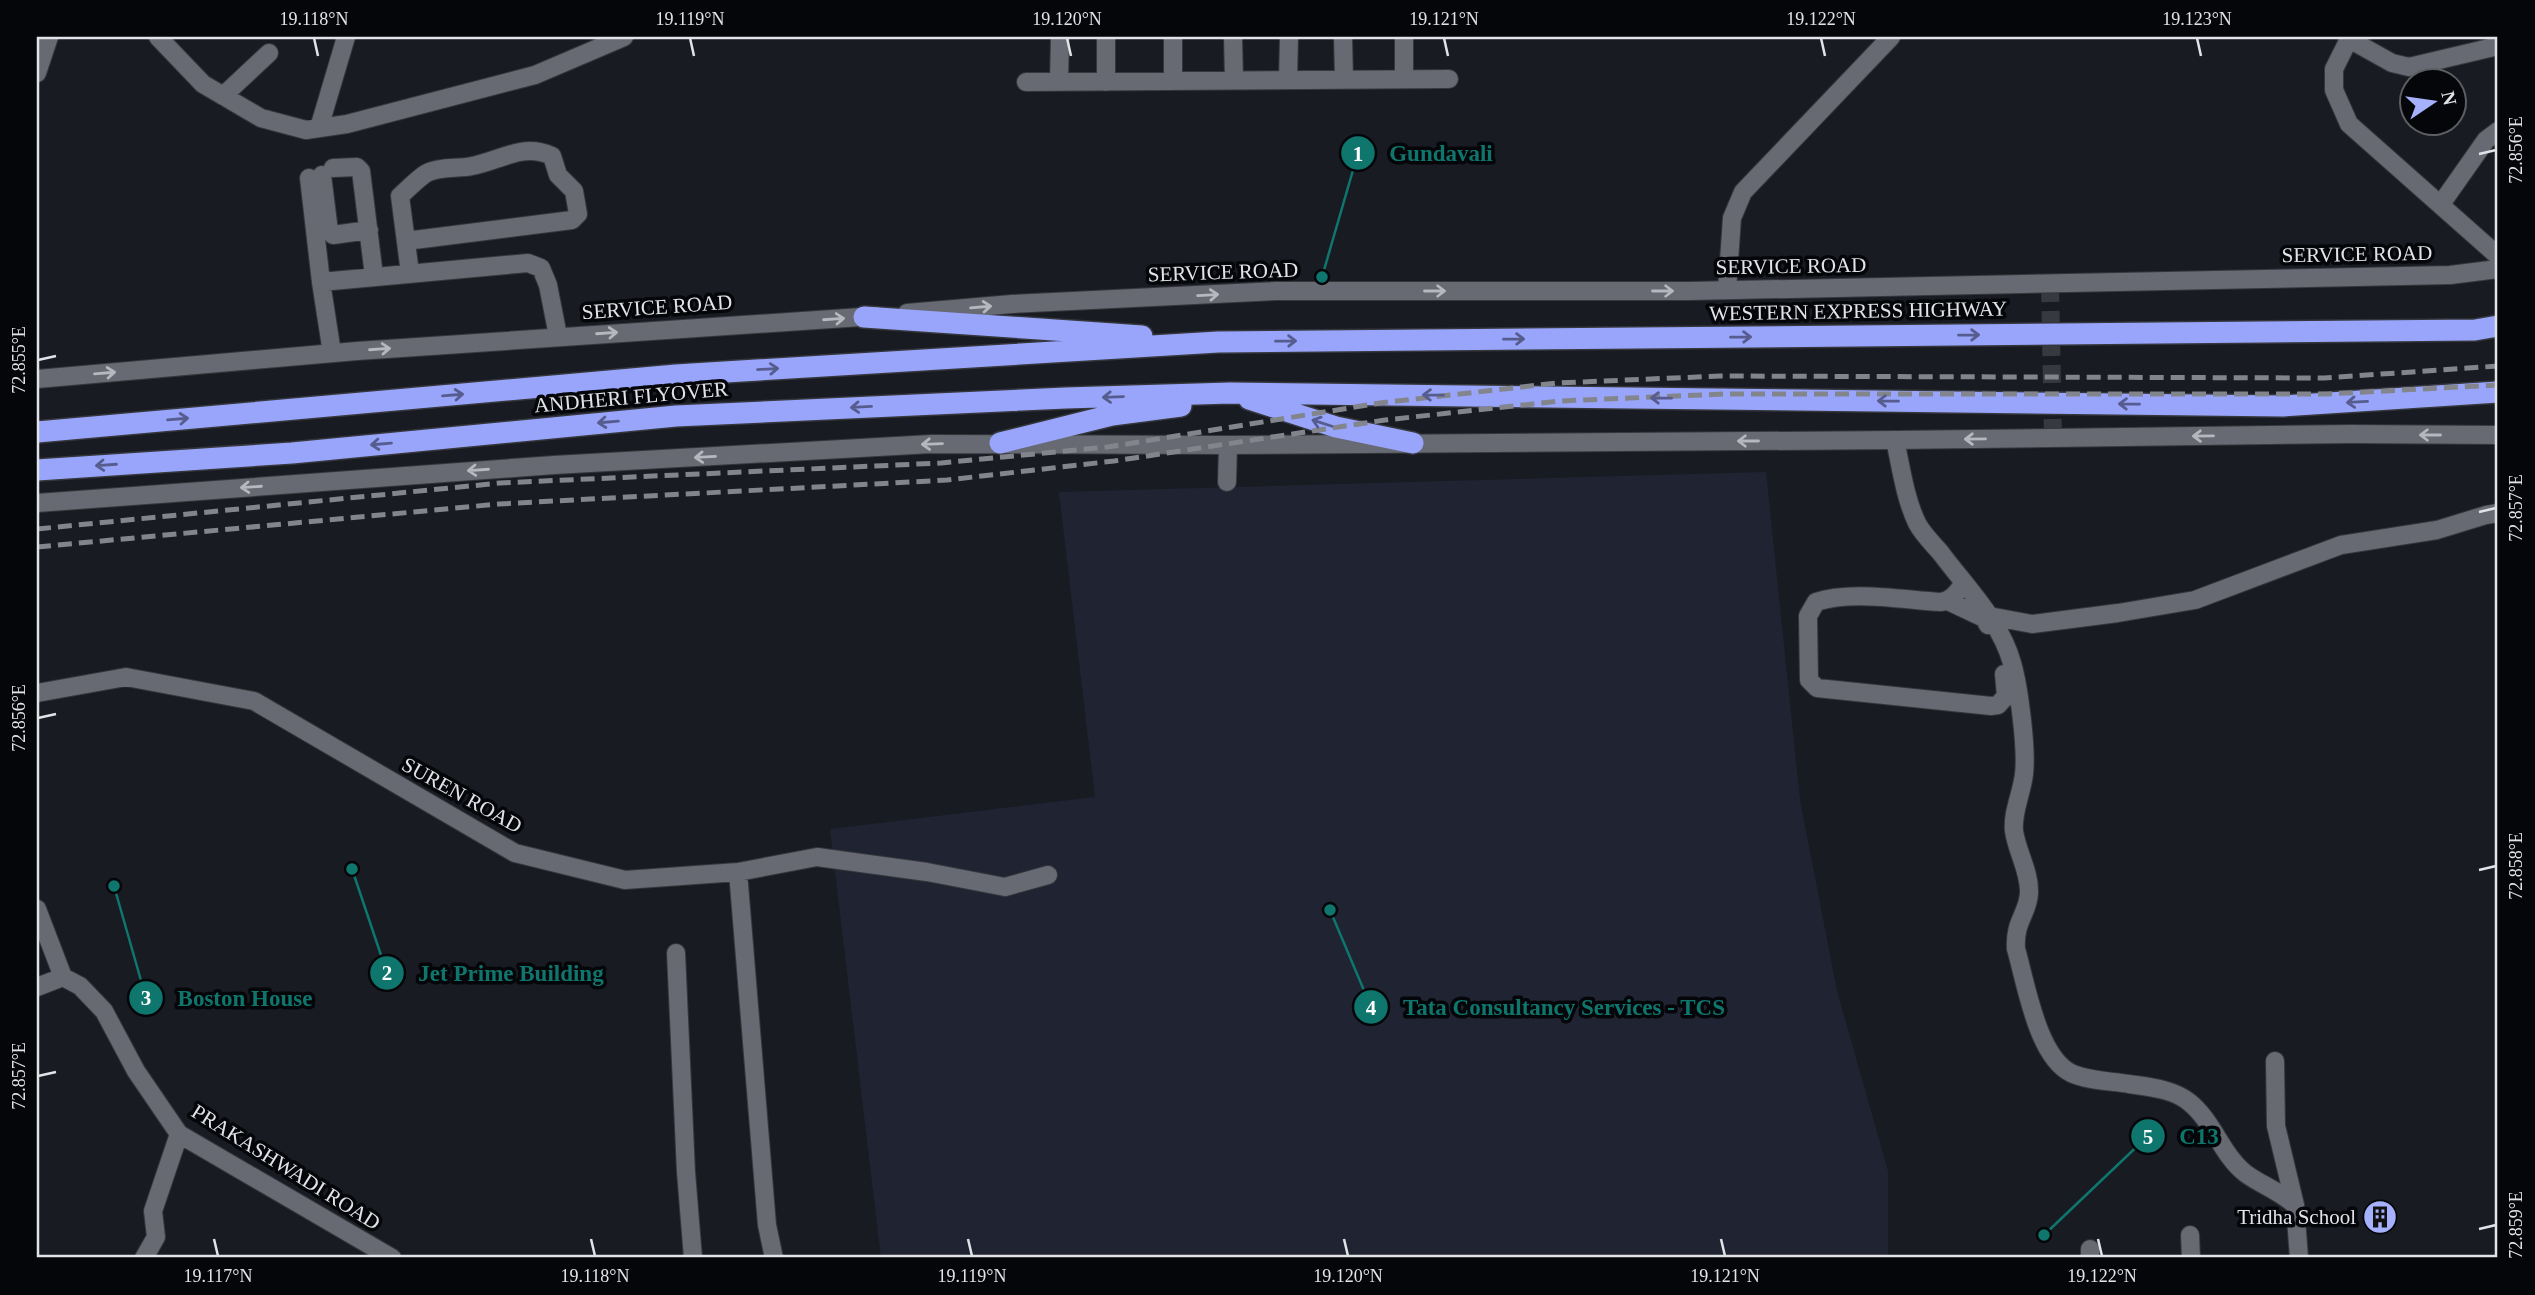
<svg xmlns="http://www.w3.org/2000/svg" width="2535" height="1295" font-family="'Times New Roman',serif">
<rect width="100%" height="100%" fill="#191b23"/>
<path fill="#202331" d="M 1766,472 L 1800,800 L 1837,991 L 1888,1171 L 1888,1258 L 881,1258 L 830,829 L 1095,797 L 1059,492 Z"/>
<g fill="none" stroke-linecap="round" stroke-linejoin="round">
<path stroke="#373941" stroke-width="18" stroke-dasharray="18 9" stroke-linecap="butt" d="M 2050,284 L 2053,438"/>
<g stroke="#35373c" stroke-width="20">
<path id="street" d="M 158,37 L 203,84 L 261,118 L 306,130 L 347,124 L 535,75 L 624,37
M 1233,37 L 1234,81
M 1343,37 L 1344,80
M 1404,37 L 1404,79
M 2349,39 L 2392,63 L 2409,67 L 2498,46
M 1288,80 L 1289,37
M 1173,81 L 1173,37
M 1026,82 L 1449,79
M 1059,82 L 1060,37
M 1106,82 L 1106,37
M 223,96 L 269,53
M 319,128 L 346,37
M 333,168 L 357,167 L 361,171 L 374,276
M 322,175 L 329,231 L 333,235 L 369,230
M 309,178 L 321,282
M 2441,204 L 2486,140 L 2498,131
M 406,241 L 572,220 L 578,214 L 574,191 L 558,175 L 552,156 C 541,151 531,150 520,152 C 504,155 488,163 472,166 C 458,169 442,166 429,172 C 421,175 407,190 400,196 L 410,273
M 1727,290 L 1732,218 L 1743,192 L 1891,37
M 332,353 L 321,282 L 528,263 L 541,268 L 548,285 L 558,336
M 1895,440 C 1901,467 1905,498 1917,523 C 1922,533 1932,543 1940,552 C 1966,587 2000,620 2012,663 C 2019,687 2027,749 2024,774 C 2022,793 2012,812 2014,831 C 2017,852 2030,872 2029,893 C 2028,914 2014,921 2016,949 C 2026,983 2037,1056 2071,1073 C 2088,1081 2111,1081 2129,1084 C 2149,1087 2173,1089 2189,1102 C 2213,1121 2222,1155 2245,1173 C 2261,1185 2278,1190 2295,1205 L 2299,1258
M 1227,482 L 1228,445
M 1964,583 C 1957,592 1953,600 1941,602 C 1903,600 1852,590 1816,602 L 1808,616 L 1809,680 L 1817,688 L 1991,706 L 1998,705 L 2006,696 L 2004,674
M 1948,601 L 1984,618 L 1988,625
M 1989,616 L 2032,624 L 2118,613 L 2195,600 L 2341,545 L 2437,530 L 2486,515 L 2498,513
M 37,693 L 126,677 L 254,701 L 515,853 L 625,880 L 738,872 L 817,857 L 927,872 L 1005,887 L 1048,875
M 738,872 L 767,1225 L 774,1258
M 37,909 L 63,977 L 80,986 L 104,1011 L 136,1071 L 179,1134 L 392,1258
M 676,953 L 686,1172 L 693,1258
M 37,987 L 63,977
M 2275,1061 L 2276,1126 L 2295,1205
M 2190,1235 L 2191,1258
M 2090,1249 L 2090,1258
M 144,1258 L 156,1237 L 153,1211 L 179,1134"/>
</g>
<g stroke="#35373c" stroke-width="20">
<path id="secondary" d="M 2350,37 L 2334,69 L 2334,90 L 2349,124 L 2498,256
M 37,73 L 49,37
M 907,313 L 1012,304 L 1276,291 L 1690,291 L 2450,275 L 2498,269
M 37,379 L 357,351 L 876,316
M 37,503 L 554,465 L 931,444 L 1228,445 L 1895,440 L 2350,434 L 2498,435"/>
</g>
<g stroke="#35373c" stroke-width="24">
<path id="highway" d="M 864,317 L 1142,336
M 1249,399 L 1336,427 L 1413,443
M 37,432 L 676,375 L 1218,342 L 2475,330 L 2498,326
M 1000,443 L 1112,415 L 1181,406
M 37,470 L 292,453 L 676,416 L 1066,398 L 1230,393 L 2283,406 L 2498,392"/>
</g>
<use href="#street" stroke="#676973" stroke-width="18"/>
<use href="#secondary" stroke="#676973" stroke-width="18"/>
<use href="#highway" stroke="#98a5fb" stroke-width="21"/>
<path stroke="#83858c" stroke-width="5" stroke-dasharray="14 7" stroke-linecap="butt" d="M 37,529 L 500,483 L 941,463 L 1108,447 L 1380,403 L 1557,383 L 1720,376 L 2324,378 L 2498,366
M 37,547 L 499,504 L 947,480 L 1114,461 L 1385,420 L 1560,401 L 1724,394 L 2327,394 L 2498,385"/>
</g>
<defs><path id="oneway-shaft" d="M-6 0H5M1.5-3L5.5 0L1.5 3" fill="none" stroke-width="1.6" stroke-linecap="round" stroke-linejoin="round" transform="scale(1.75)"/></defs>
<g stroke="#b6b8bf">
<use href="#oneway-shaft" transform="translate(1435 291)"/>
<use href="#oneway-shaft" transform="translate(1663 291)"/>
<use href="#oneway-shaft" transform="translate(1208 295) rotate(-3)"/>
<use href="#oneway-shaft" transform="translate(981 307) rotate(-5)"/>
<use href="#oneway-shaft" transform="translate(834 319) rotate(-4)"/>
<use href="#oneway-shaft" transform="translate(607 333) rotate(-4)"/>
<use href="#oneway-shaft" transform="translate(380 349) rotate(-4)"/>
<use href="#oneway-shaft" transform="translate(105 373) rotate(-5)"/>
<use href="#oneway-shaft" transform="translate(2430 435) rotate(-180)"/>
<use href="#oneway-shaft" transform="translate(2203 436) rotate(179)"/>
<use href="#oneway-shaft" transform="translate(1975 439) rotate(179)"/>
<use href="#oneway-shaft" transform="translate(1748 441) rotate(180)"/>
<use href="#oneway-shaft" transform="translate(932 444) rotate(178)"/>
<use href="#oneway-shaft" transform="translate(705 457) rotate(177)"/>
<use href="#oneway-shaft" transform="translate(478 470) rotate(176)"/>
<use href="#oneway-shaft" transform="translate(251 487) rotate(176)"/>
</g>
<g stroke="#565d8e">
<use href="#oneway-shaft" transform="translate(1969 335) rotate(-1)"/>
<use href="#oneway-shaft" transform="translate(1741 337) rotate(-1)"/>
<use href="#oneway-shaft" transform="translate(1514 339) rotate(-1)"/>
<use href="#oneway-shaft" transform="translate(1286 341) rotate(-1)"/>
<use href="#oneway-shaft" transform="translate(768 369) rotate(-3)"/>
<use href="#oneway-shaft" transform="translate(453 395) rotate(-5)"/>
<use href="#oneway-shaft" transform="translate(1433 395) rotate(-179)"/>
<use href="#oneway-shaft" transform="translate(1113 397) rotate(178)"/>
<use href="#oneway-shaft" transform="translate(1661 398) rotate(-179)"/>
<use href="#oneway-shaft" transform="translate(1888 401) rotate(-179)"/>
<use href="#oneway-shaft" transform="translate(2357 402) rotate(177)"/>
<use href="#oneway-shaft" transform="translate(2129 404) rotate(-179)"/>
<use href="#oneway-shaft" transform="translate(861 407) rotate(177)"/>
<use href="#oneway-shaft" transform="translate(178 419) rotate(-5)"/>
<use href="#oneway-shaft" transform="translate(608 422) rotate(175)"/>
<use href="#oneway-shaft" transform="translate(1322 423) rotate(-162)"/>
<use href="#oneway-shaft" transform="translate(381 444) rotate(175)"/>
<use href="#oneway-shaft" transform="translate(106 465) rotate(176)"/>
</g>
<path fill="none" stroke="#e1e3e8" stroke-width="2.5" d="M 314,38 L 318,56M 690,38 L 694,56M 1067,38 L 1071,56M 1444,38 L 1448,56M 1821,38 L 1825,56M 2197,38 L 2201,56M 2479,154 L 2496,150M 38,360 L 56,356M 2479,512 L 2496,508M 38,718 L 56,714M 2479,870 L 2496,866M 38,1076 L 56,1072M 2479,1229 L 2496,1225M 214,1239 L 218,1256M 591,1239 L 595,1256M 968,1239 L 972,1256M 1344,1239 L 1348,1256M 1721,1239 L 1725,1256M 2098,1239 L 2102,1256"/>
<defs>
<g id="building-disc" transform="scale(1.75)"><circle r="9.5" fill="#a5b1fc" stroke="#050609"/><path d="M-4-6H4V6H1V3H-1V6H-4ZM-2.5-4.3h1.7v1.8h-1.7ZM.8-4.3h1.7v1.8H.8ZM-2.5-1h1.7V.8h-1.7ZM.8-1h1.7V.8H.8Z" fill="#111"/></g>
</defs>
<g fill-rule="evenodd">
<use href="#building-disc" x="2380" y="1217"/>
</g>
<g text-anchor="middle" stroke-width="7" stroke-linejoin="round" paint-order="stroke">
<g font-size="21" fill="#e1e3e8" stroke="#050609">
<text transform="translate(2357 254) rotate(-1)" y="7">SERVICE ROAD</text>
<text transform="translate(1791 266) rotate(-1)" y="7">SERVICE ROAD</text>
<text transform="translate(1223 272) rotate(-2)" y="7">SERVICE ROAD</text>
<text transform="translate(657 307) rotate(-4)" y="7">SERVICE ROAD</text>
<text transform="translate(1858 311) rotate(-1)" y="7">WESTERN EXPRESS HIGHWAY</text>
<text transform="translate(631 397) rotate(-5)" y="7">ANDHERI FLYOVER</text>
<text transform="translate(462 795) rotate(29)" y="7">SUREN ROAD</text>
<text transform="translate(286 1167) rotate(32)" y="7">PRAKASHWADI ROAD</text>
</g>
<g font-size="21" fill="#e1e3e8" stroke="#050609" text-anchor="end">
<text x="2356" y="1224">Tridha School</text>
</g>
</g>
<path fill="none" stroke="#0f766e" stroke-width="2.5" d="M1322 277L1358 153M352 869L387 973M114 886L146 998M1330 910L1371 1007M2044 1235L2148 1136"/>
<g fill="#0f766e" stroke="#050609" stroke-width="2.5">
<circle cx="1322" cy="277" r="7"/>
<circle cx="352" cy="869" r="7"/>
<circle cx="114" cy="886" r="7"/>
<circle cx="1330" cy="910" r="7"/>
<circle cx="2044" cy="1235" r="7"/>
<circle cx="1358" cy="153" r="18"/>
<circle cx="387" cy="973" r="18"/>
<circle cx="146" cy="998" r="18"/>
<circle cx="1371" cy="1007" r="18"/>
<circle cx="2148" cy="1136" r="18"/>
</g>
<g font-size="21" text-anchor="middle" font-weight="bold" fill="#fff">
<text x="1358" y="161">1</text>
<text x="387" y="980">2</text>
<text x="146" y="1005">3</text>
<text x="1371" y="1015">4</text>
<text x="2148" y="1144">5</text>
</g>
<g font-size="23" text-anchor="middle" font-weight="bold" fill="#0f766e" stroke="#050609" stroke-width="7" stroke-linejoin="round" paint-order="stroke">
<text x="1441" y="161">Gundavali</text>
<text x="511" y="981">Jet Prime Building</text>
<text x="245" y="1006">Boston House</text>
<text x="1564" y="1015">Tata Consultancy Services - TCS</text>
<text x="2199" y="1144">C13</text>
</g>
<rect width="2535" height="1295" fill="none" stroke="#050609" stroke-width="77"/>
<g transform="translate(2433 102) rotate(77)"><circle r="33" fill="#050609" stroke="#5d5e62" stroke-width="2"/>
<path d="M0-5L12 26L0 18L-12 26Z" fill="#a5b1fc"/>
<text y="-10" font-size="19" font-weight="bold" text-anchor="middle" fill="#e1e3e8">N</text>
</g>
<rect x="38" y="38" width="2458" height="1218" fill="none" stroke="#e1e3e8" stroke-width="2.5"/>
<g font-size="18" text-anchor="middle" fill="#e1e3e8">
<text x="314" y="25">19.118°N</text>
<text x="690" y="25">19.119°N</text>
<text x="1067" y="25">19.120°N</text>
<text x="1444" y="25">19.121°N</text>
<text x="1821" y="25">19.122°N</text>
<text x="2197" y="25">19.123°N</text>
<text transform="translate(2516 150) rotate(-90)" y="6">72.856°E</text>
<text transform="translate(19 360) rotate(-90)" y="6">72.855°E</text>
<text transform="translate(2516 508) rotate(-90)" y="6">72.857°E</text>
<text transform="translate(19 718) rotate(-90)" y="6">72.856°E</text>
<text transform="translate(2516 866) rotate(-90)" y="6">72.858°E</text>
<text transform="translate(19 1076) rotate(-90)" y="6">72.857°E</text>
<text transform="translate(2516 1225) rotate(-90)" y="6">72.859°E</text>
<text x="218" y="1282">19.117°N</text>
<text x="595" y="1282">19.118°N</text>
<text x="972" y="1282">19.119°N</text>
<text x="1348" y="1282">19.120°N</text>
<text x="1725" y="1282">19.121°N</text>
<text x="2102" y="1282">19.122°N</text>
</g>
</svg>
